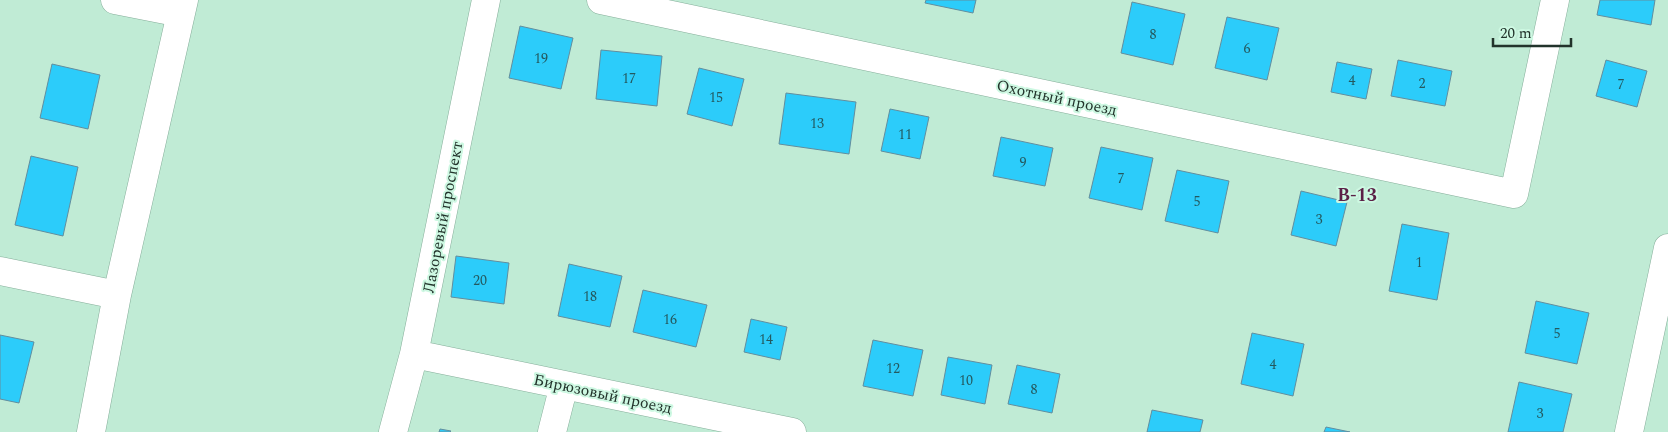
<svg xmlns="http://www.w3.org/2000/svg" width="1668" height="432" font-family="Spectral,serif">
<rect width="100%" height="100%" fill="#c0ebd5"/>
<path fill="#2cccfa" stroke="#628e9e" d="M 926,0 L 976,0 L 973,13 L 925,3 Z
M 1600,0 L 1655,0 L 1651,25 L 1597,15 Z
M 1132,2 L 1185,14 L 1173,65 L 1121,53 Z
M 1227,17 L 1279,28 L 1267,80 L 1215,68 Z
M 520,26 L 573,38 L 561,89 L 509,78 Z
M 601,50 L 662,56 L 657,106 L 596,99 Z
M 1398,60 L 1452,71 L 1445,106 L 1391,96 Z
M 1606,60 L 1647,71 L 1637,107 L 1596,96 Z
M 1337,62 L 1372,69 L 1366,99 L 1331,92 Z
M 52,64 L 100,75 L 88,129 L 40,118 Z
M 699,68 L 744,79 L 732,126 L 687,114 Z
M 786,93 L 856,102 L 849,154 L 779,144 Z
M 890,109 L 929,117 L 920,159 L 881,151 Z
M 1001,137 L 1053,148 L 1045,186 L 993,176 Z
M 1101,147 L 1153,158 L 1142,210 L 1089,198 Z
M 31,156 L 78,167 L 63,236 L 15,225 Z
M 1177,170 L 1229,181 L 1218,233 L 1165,221 Z
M 1301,191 L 1347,202 L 1336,246 L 1291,235 Z
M 1402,224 L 1449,233 L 1437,300 L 1389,291 Z
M 456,256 L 509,263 L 504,304 L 451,297 Z
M 569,264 L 622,276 L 610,327 L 558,316 Z
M 643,290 L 707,305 L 696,347 L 633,332 Z
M 1536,301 L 1589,313 L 1577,364 L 1525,353 Z
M 751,319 L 787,327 L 780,360 L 744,352 Z
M 1252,333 L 1304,344 L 1293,396 L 1241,384 Z
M 0,335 L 34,342 L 19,403 L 0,399 Z
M 873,340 L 923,350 L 913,396 L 863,386 Z
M 948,357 L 992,365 L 985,404 L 941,395 Z
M 1017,365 L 1060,374 L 1052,413 L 1008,404 Z
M 1519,382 L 1572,394 L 1563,432 L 1508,432 Z
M 1152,410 L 1203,420 L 1200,432 L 1147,432 Z
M 1326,427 L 1350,432 L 1324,432 Z
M 440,429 L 451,431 L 450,432 L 439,432 Z"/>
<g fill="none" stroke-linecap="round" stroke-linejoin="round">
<g stroke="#85ae9a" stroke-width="29">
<path id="minor" d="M 115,0 L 181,13
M 601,0 L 1514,194 L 1555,0
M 0,271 L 117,295
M 414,354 L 792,432
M 91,432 L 117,295 L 184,0
M 393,432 L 414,354 L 486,0
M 552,432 L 564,385
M 1629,432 L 1668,248"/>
</g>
<use href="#minor" stroke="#fff" stroke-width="28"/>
</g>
<g text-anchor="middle" stroke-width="4" stroke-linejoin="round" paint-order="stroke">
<g font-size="14" fill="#24595f">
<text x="1153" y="39">8</text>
<text x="1247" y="53">6</text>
<text x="541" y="63">19</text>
<text x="629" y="83">17</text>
<text x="1352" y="85">4</text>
<text x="1422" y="88">2</text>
<text x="1621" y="89">7</text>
<text x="716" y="102">15</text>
<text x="817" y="128">13</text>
<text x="905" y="139">11</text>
<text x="1023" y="167">9</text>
<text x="1121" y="183">7</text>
<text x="1197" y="206">5</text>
<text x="1319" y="224">3</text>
<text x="1419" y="267">1</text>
<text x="480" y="285">20</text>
<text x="590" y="301">18</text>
<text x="670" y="324">16</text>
<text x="1557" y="338">5</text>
<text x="766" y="344">14</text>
<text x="1273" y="369">4</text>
<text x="893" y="373">12</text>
<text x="966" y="385">10</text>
<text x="1034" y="394">8</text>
<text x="1540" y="418">3</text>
</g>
<g font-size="16" fill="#22332b" stroke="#cdf8e2">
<text transform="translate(1057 97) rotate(12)" y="6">Охотный проезд</text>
<text transform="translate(442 217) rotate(-79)" y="6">Лазоревый проспект</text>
<text transform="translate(603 393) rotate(12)" y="6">Бирюзовый проезд</text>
</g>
<g font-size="18" font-weight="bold" fill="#5b2047" stroke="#cdf8e2">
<text x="1357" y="201">В-13</text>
</g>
</g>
<path d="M1493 38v8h78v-8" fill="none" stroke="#22332b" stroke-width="2.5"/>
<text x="1500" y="38" font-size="15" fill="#22332b" stroke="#cdf8e2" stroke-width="4" paint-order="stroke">20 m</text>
</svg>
